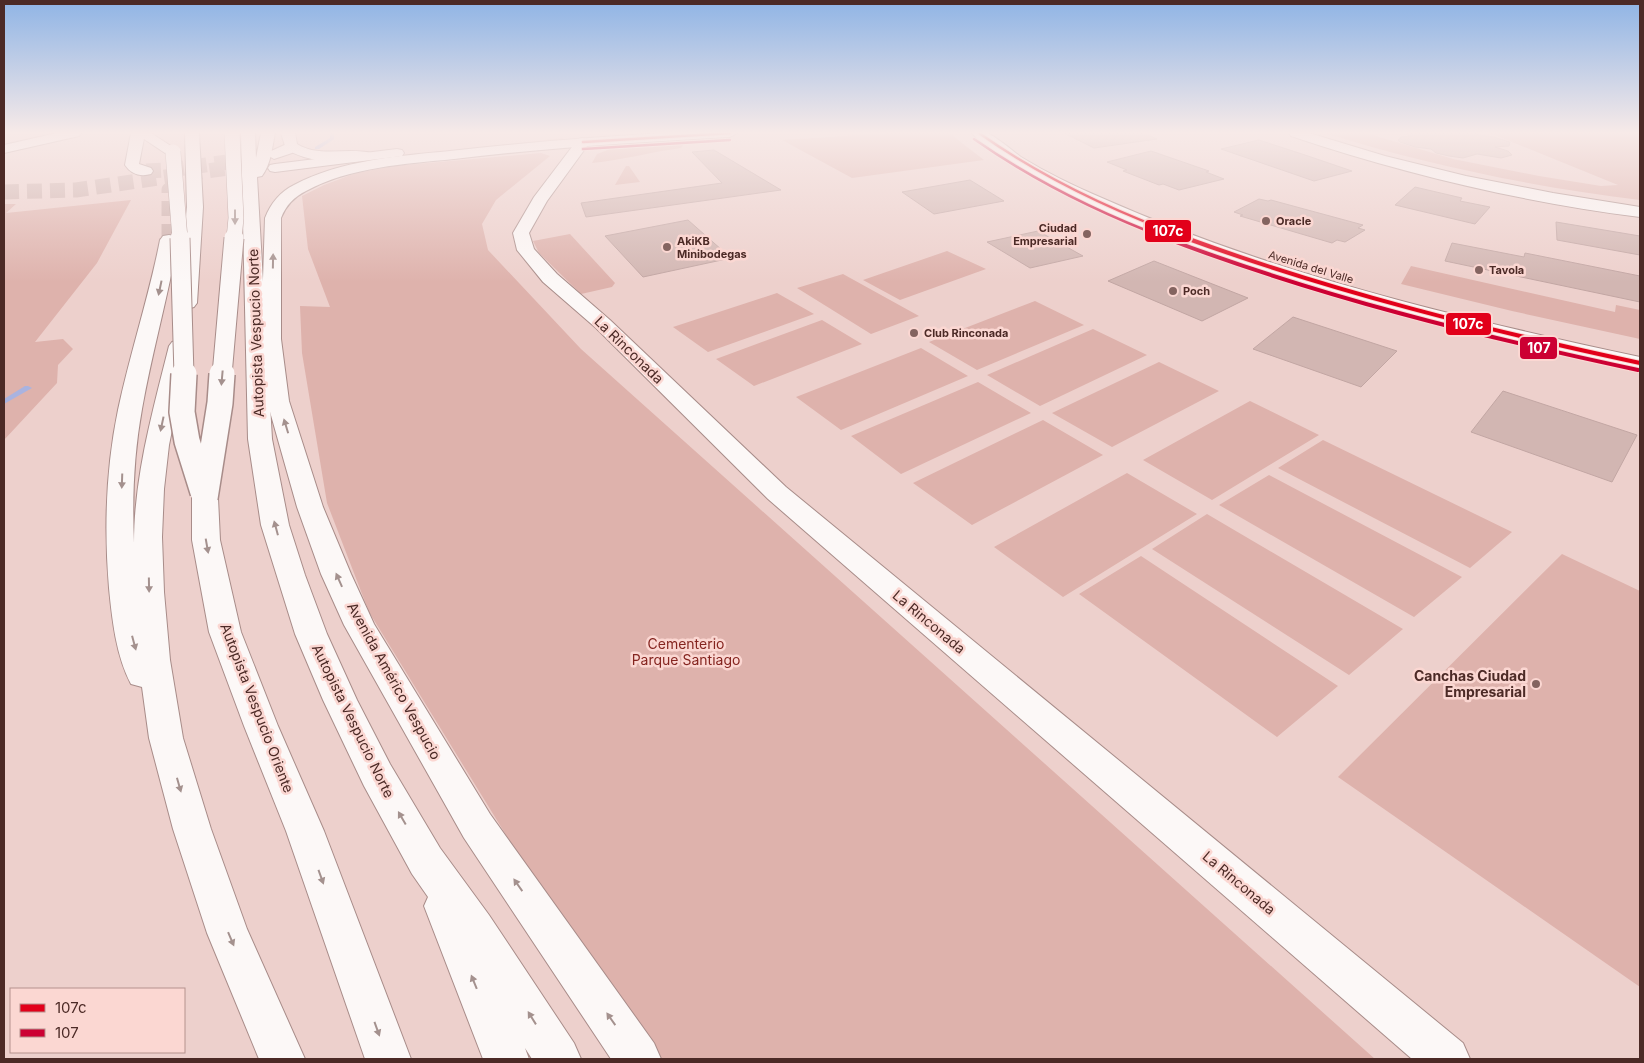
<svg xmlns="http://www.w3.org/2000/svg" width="1644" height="1063" font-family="Inter,sans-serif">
<rect width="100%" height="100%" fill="#edd0cc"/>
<path fill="#deb2ac" d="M 893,133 L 949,133 L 984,160 L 852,178 L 782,140 Z
M 1325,133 L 1366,133 L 1453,159 L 1539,176 L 1601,186 L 1618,185 L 1490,133 L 1640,133 L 1640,200 C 1534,187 1427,165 1325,133 Z
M 563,138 L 562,140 L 391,157 Z
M 684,144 L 681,148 C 651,152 622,160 592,163 L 597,154 L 613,148 Z
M 541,153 L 550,156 L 496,200 L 482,224 L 488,250 L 581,349 L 1375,1059 L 658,1059 L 522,861 L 369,612 L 327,503 L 302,353 L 300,306 L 330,307 L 308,249 L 302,196 L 324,185 L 356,173 L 393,166 Z
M 626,166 L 629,166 L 640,182 L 615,185 Z
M 131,200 L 97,263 L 35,342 L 63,339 L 73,349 L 58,365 L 57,383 L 4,440 L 4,204 L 16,204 L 6,213 Z
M 570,234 L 615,283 L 612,287 L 581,294 L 539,253 L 533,241 Z
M 947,251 L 986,269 L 900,300 L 863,280 Z
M 1411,266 L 1615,312 L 1616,305 L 1640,310 L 1640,339 L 1512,311 L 1401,284 Z
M 843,274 L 919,316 L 871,334 L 797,288 Z
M 777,293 L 814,314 L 708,352 L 673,327 Z
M 1035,301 L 1084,325 L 977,370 L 929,342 Z
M 822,320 L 862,344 L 754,386 L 716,359 Z
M 1093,329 L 1147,355 L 1040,406 L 987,375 Z
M 921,348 L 968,376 L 841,430 L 796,397 Z
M 1159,362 L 1219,391 L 1112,447 L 1052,413 Z
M 978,382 L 1031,413 L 901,474 L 851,436 Z
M 1250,401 L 1319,435 L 1212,500 L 1143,460 Z
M 1043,420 L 1103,455 L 972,525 L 913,483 Z
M 1323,440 L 1512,532 L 1470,568 L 1278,468 Z
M 1127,473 L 1197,514 L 1063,597 L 994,547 Z
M 1269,475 L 1462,577 L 1414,617 L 1219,505 Z
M 1207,514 L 1403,629 L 1349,675 L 1152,549 Z
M 1562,554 L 1640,591 L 1640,987 L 1338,777 Z
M 1141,556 L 1338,686 L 1277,737 L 1079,594 Z"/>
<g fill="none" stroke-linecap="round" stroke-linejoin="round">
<path fill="#a9b3e0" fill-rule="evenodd" d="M 330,133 L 334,133 L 334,139 L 319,149 L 315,149 L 315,147 L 330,138 Z
M 25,386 L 28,386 L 32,388 L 4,404 L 4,399 Z"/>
</g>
<path fill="#d2b6b2" stroke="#c2a6a3" d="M 1064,133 L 1143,133 L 1157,139 L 1094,148 Z
M 1404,133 L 1476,133 L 1478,135 L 1494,137 L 1510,142 L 1509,146 L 1495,147 L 1508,151 L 1512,155 L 1501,158 L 1477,154 L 1463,158 L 1449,156 L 1436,153 L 1431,149 L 1415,147 L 1400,142 L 1398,140 L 1401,137 L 1411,136 Z
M 1259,140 L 1308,156 L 1352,171 L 1314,181 L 1221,149 Z
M 714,150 L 781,190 L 586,217 L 581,203 L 722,183 L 692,152 Z
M 1151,151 L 1209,171 L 1206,172 L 1224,179 L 1179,190 L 1163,184 L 1159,185 L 1123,171 L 1127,170 L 1107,162 Z
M 970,180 L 1004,201 L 934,214 L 902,192 Z
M 1415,187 L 1462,198 L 1460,201 L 1490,207 L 1475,224 L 1395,205 Z
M 1259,199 L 1268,201 L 1271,200 L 1363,225 L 1358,228 L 1365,230 L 1345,242 L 1337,240 L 1332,243 L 1240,216 L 1243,215 L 1234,212 Z
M 688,220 L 731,258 L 643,277 L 605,236 Z
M 1556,222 L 1640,236 L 1640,255 L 1557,240 Z
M 1038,231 L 1083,256 L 1030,268 L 987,242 Z
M 1452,243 L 1524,257 L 1525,253 L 1640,276 L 1640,302 L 1445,261 Z
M 1154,261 L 1248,298 L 1202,321 L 1108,281 Z
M 1293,317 L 1397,351 L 1361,387 L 1253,349 Z
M 1503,391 L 1637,435 L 1612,482 L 1471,432 Z"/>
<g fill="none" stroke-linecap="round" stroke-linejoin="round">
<path stroke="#cdafab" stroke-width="15" stroke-dasharray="15 8" stroke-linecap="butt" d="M 146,171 L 169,170 L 264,157"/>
<path stroke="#cdafab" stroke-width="15" stroke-dasharray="15 8" stroke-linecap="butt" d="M 4,192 L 76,190 L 269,162
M 169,239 L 169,190 L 179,184 L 197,178"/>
<path stroke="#cdafab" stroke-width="19" stroke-dasharray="19 9" stroke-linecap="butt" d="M 169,238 L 169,240"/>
<g stroke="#a88c89" stroke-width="2">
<path id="minor" d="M 972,133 C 976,133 983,132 987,133 C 995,136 1013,151 1021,157 C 1047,173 1074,186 1102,198 C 1273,274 1458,318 1640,357 L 1640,369 C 1549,353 1458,328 1369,303 C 1258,271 1146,236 1044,182 C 1025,171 985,150 972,133 Z
M 1289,133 L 1309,133 L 1385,156 L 1466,176 L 1553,193 L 1640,207 L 1640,217 C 1522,202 1404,174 1291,136 Z
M 583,138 L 590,142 L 547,201 L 529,233 L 534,249 L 557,274 L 610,320 L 786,487 L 1463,1043 L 1470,1059 L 1412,1059 L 768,499 L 596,328 L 543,282 L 517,250 L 513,233 L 534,197 L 578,139 Z"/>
</g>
<g stroke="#a88c89" stroke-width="2">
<path id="tertiary" d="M 281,133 L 295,133 L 297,144 C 320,158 347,147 371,153 L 373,156 L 371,159 C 346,165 308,163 286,149 Z
M 663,133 L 737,133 L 730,137 C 638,142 545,148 454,159 C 405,164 350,167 306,191 C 294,197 286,205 281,218 L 281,339 L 289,401 L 323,507 L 351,574 L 374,624 L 490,814 L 654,1043 L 661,1059 L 611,1059 L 464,838 L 344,625 L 321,574 L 297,507 L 267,401 L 261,339 L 265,218 C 271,203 280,192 294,185 C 341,160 399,156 450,151 C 521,143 592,137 663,133 Z"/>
</g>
<g stroke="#a88c89" stroke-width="2">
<path id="secondary" d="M 131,133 L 145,133 L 139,164 L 151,168 L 153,171 L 151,174 C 140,177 131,174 125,165 Z
M 291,142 L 298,146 L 292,153 L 274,159 L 267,155 L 269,152 Z"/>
</g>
<g stroke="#a88c89" stroke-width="2">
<path id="motorway" d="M 57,133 L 81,133 L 79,136 L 4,153 L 4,145 Z
M 135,133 L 151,133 L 180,152 L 178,155 L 168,155 Z
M 185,133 L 199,133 L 203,207 L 197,303 L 194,307 L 187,309 L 180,307 L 177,303 L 187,207 Z
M 241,133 L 255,133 L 256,158 L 261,133 L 275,133 C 272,148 271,164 262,176 L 257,177 L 272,439 L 289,525 L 305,575 L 327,634 L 357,700 L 390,764 L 440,848 L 489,915 L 574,1043 L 581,1059 L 532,1059 L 525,1048 L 529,1059 L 483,1059 L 424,906 L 428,897 L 412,874 L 364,786 L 323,700 L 295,634 L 261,525 L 248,439 Z
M 397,149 L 402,150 L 404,153 L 402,156 L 275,172 L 270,171 L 268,168 L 270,165 L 275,164 Z
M 169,235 L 175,236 L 178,240 C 168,297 152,352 142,409 C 134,453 132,498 134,543 C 134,476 153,410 169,346 L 172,342 L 179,340 L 186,342 L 189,346 L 169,445 L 164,489 L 162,537 L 164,592 L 170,660 L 183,738 L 211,829 L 247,929 L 305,1059 L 259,1059 L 207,933 L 173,829 L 149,738 L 142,687 L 131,684 C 116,656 112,619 109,588 C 104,529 106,468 118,410 C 130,353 149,297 160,240 L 163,236 Z
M 205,490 L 214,492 L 218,498 L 220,540 L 241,632 L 278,726 L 324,831 L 411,1059 L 365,1059 L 286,831 L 244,726 L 209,632 L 192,540 L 192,498 L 196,492 Z"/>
</g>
<use href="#minor" fill="#fcf8f7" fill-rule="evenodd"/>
<use href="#tertiary" fill="#fcf8f7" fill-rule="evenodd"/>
<use href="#secondary" fill="#fcf8f7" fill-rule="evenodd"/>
<use href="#motorway" fill="#fcf8f7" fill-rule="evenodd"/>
<g stroke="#a88c89" stroke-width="16" stroke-linecap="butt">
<path id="motorway-bridge-far2" d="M 232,133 L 236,218 L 234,239
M 173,152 L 180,239"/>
</g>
<g stroke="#a88c89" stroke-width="21" stroke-linecap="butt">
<path id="motorway-bridge-far1" d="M 180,238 L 184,375
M 222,375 L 234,238"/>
</g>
<g stroke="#a88c89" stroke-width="28" stroke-linecap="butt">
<path id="motorway-bridge" d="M 184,374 L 182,412 L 187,441 L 203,492
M 205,498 L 220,403 L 222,374"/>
</g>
<use href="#motorway-bridge-far2" stroke="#fcf8f7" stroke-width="15"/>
<use href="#motorway-bridge-far1" stroke="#fcf8f7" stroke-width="19"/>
<use href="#motorway-bridge" stroke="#fcf8f7" stroke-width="25"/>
<g stroke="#fbd7d2" stroke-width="4.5">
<path id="bus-1-far1" d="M 979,133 C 1044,179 1115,212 1190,239
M 583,142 L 730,133"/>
</g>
<g stroke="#fbd7d2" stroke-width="6">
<path id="bus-1" d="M 1186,238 C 1334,292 1486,330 1640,363"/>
</g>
<g stroke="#fbd7d2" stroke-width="4.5">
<path id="bus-2-far1" d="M 974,139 C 1034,181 1099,213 1168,239
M 583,149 L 730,140"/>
</g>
<g stroke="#fbd7d2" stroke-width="6">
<path id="bus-2" d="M 1165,238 C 1318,296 1478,336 1638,370"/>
</g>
<use href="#bus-1-far1" stroke="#e2001a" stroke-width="2.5"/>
<use href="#bus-1" stroke="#e2001a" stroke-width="4"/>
<use href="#bus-2-far1" stroke="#c03" stroke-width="2.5"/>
<use href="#bus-2" stroke="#c03" stroke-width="4"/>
</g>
<defs><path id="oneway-solid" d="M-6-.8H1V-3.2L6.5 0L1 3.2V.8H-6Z" transform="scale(1.25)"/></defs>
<g fill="#a4918e">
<use href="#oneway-solid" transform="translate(235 217) rotate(90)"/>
<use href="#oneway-solid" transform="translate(273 261) rotate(-89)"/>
<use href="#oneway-solid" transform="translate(160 288) rotate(102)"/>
<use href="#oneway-solid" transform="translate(222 378) rotate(95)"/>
<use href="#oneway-solid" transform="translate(162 424) rotate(102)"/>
<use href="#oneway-solid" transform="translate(286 426) rotate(-107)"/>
<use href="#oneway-solid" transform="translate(122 481) rotate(92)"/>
<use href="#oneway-solid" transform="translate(276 528) rotate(-105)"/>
<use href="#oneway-solid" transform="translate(207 546) rotate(80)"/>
<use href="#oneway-solid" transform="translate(339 580) rotate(-114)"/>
<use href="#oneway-solid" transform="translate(149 585) rotate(89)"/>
<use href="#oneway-solid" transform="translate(134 643) rotate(75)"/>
<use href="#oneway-solid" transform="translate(179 785) rotate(74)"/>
<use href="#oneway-solid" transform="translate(402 818) rotate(-120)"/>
<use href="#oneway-solid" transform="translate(321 877) rotate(70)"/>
<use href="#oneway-solid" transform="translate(518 885) rotate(-125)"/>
<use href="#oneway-solid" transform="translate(231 939) rotate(67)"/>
<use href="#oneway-solid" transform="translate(474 982) rotate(-112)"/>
<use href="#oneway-solid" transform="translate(532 1018) rotate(-122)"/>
<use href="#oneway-solid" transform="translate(611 1019) rotate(-125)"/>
<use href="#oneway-solid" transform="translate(377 1029) rotate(70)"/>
</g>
<linearGradient id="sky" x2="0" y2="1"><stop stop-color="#8fb4e5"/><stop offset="0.47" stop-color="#f7eae8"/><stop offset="1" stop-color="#f7eae8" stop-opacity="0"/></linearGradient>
<rect width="1644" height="282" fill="url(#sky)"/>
<g fill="#846460" stroke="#fbd7d2" stroke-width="2">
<circle cx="1266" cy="221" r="5"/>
<circle cx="1087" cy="234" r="5"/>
<circle cx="667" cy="247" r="5"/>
<circle cx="1479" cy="270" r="5"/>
<circle cx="1173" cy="291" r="5"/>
<circle cx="914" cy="333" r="5"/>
<circle cx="1536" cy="684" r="5"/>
</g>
<g text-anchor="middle" stroke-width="5" stroke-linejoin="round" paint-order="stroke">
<g font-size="11" font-weight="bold" fill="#4c2a26" stroke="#fbd7d2" text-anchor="start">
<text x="1276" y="225">Oracle</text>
<text x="1077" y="232" text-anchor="end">Ciudad<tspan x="1077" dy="13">Empresarial</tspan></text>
<text x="677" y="245">AkiKB<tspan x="677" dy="13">Minibodegas</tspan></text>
<text x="1489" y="274">Tavola</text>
<text x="1183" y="295">Poch</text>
<text x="924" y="337">Club Rinconada</text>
</g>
<g font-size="11" fill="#4c2a26" stroke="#fbd7d2">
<text transform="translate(1311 267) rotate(17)" y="4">Avenida del Valle</text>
</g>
<g font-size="14" fill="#4c2a26" stroke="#fbd7d2">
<text transform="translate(256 333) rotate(-92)" y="5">Autopista Vespucio Norte</text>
<text transform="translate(629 350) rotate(44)" y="5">La Rinconada</text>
<text transform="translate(929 622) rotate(40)" y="5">La Rinconada</text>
<text transform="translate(394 681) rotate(61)" y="5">Avenida Américo Vespucio</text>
<text transform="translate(257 708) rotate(69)" y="5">Autopista Vespucio Oriente</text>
<text transform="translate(353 721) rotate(64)" y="5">Autopista Vespucio Norte</text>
<text transform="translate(1239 883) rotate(40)" y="5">La Rinconada</text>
</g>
<g font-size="14" fill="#852520" stroke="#fbd7d2">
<text x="686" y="649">Cementerio<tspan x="686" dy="16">Parque Santiago</tspan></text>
</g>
<g font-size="14" font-weight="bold" fill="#4c2a26" stroke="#fbd7d2" text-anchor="end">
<text x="1526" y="681">Canchas Ciudad<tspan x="1526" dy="16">Empresarial</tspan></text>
</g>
</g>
<g stroke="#fbd7d2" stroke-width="2">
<rect x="1144" y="219" width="48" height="24" rx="5" fill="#e2001a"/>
<rect x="1445" y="312" width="47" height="24" rx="5" fill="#e2001a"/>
<rect x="1519" y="336" width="39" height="24" rx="5" fill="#c03"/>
</g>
<g font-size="14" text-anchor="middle" font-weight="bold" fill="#fff">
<text x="1168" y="236">107c</text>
<text x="1468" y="329">107c</text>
<text x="1539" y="353">107</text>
</g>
<rect width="1644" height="1063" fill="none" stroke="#4c2a26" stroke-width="10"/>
<rect x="10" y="988" width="175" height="65" fill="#fbd7d2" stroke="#b5928d"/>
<rect x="20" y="1004" width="25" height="8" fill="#e2001a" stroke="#b5928d"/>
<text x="55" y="1013" font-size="15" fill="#4c2a26">107c</text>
<rect x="20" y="1029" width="25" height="8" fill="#cc0033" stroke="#b5928d"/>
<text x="55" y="1038" font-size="15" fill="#4c2a26">107</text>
</svg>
